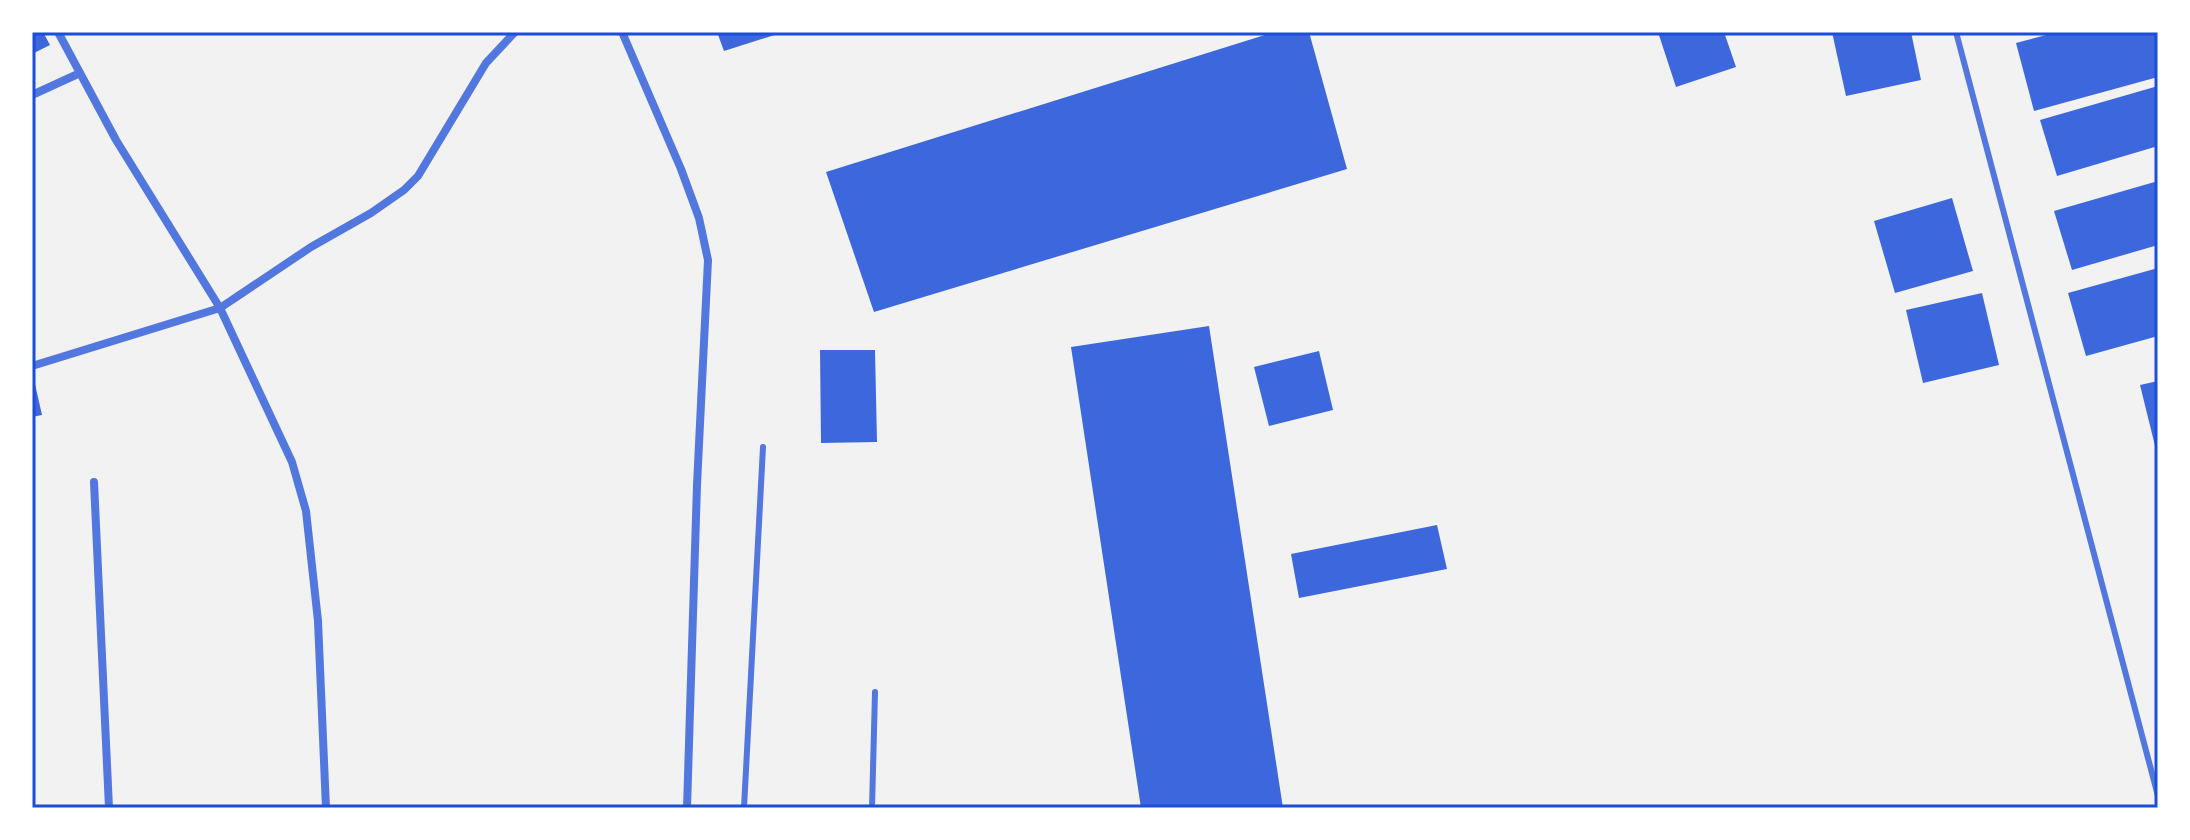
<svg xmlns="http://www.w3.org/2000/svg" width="2190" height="840" font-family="'Noto Sans',sans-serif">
<rect width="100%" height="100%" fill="#f2f2f2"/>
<path fill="#3d67dc" d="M 32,32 L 43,32 L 50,45 L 32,54 Z
M 717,32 L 781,32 L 781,33 L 724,51 Z
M 1274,32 L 1309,32 L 1347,169 L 874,312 L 826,172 Z
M 1658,32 L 1724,32 L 1736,67 L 1676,87 Z
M 1832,32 L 1911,32 L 1921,80 L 1846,96 Z
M 2057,32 L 2158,32 L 2158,77 L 2034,111 L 2016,43 Z
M 2158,86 L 2158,146 L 2057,176 L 2040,120 Z
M 2158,181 L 2158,245 L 2072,270 L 2054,211 Z
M 1952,198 L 1973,271 L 1895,293 L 1874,221 Z
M 2158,268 L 2158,336 L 2086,356 L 2068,293 Z
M 1982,293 L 1999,365 L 1923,383 L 1906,310 Z
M 1209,326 L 1283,808 L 1141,808 L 1071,347 Z
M 820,350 L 875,350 L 877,442 L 821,443 Z
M 1319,351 L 1333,410 L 1269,426 L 1254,367 Z
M 2158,381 L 2158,453 L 2157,454 L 2140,385 Z
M 32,384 L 35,384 L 42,415 L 32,417 Z
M 1437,525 L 1447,569 L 1299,598 L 1291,554 Z"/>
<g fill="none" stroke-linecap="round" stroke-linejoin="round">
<path stroke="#5277de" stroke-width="6" d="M 1956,32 L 2158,796
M 744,808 L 763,447
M 872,808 L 875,692"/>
<path stroke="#5277de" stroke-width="8" d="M 58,32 L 116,140 L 220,308 L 292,462 L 306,511 L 318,621 L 326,808
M 622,32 L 681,169 L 699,218 L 708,260 L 697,485 L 687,808
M 32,95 L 80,73
M 32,366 L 220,308 L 311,247 L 371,213 L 404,190 L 418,176 L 486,63 L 515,32
M 94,482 L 109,808"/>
</g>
<rect width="2190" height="840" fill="none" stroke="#ffffff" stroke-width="68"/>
<rect x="34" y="34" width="2122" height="772" fill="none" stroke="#1d4ed8" stroke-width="3"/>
</svg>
